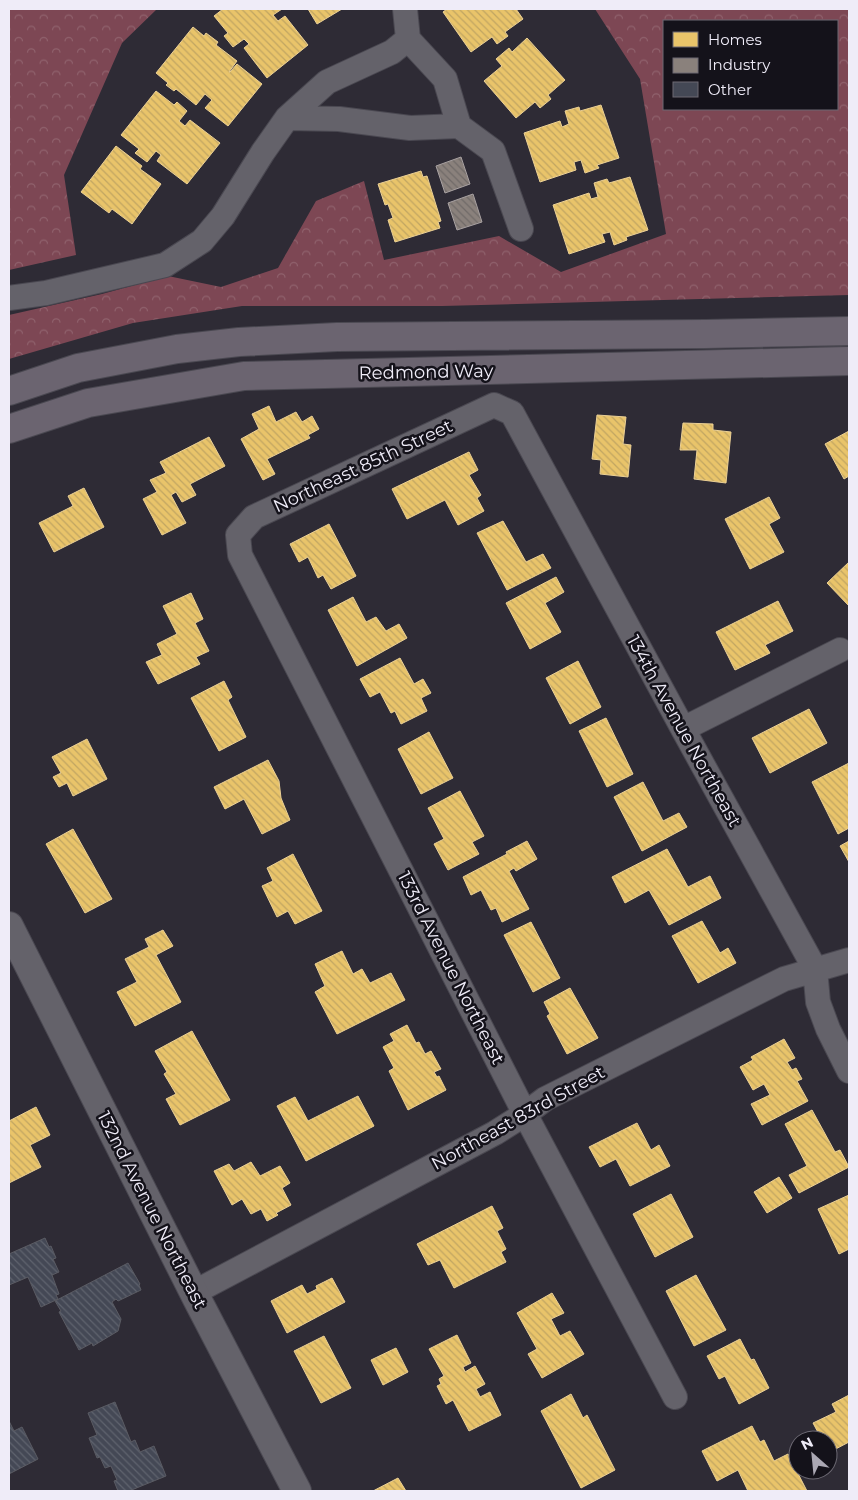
<svg xmlns="http://www.w3.org/2000/svg" width="858" height="1500" font-family="Montserrat,sans-serif">
<defs>
<pattern id="forest-crowns" width="20" height="18" patternUnits="userSpaceOnUse" patternTransform="scale(1.25)"><rect width="20" height="18" fill="#7d4754"/><path d="M2 6a3 3 0 1 1 6 0M12 15a3 3 0 1 1 6 0" fill="none" stroke="#90626d"/></pattern>
<pattern id="homes-back-hatch" width="6" height="6" patternUnits="userSpaceOnUse" patternTransform="scale(1.25)"><rect width="6" height="6" fill="#e9c46a"/><path d="M-1 5l2 2M0 0l6 6M5-1l2 2" fill="none" stroke="#c1a562"/></pattern>
<pattern id="industry-back-hatch" width="6" height="6" patternUnits="userSpaceOnUse" patternTransform="scale(1.25)"><rect width="6" height="6" fill="#8a817c"/><path d="M-1 5l2 2M0 0l6 6M5-1l2 2" fill="none" stroke="#706a68"/></pattern>
<pattern id="building-back-hatch" width="6" height="6" patternUnits="userSpaceOnUse" patternTransform="scale(1.25)"><rect width="6" height="6" fill="#444855"/><path d="M-1 5l2 2M0 0l6 6M5-1l2 2" fill="none" stroke="#5f636e"/></pattern>
</defs>
<rect width="100%" height="100%" fill="#2e2b35"/>
<path fill="url(#forest-crowns)" fill-rule="evenodd" d="M 9,9 L 157,9 L 122,43 L 64,175 L 76,255 L 9,270 Z
M 595,9 L 849,9 L 849,295 L 442,306 L 242,306 L 133,323 L 9,359 L 9,315 L 102,294 L 168,276 L 221,287 L 278,268 L 316,201 L 364,181 L 384,260 L 499,236 L 561,272 L 666,234 L 640,79 ZM 664,21 L 837,21 L 837,109 L 664,109 Z"/>
<path fill="url(#homes-back-hatch)" stroke="#ebd095" d="M 223,9 L 282,9 L 273,15 L 278,21 L 285,16 L 308,45 L 267,78 L 244,48 L 249,44 L 244,39 L 233,47 L 224,36 L 228,33 L 214,16 Z
M 308,9 L 342,9 L 317,24 Z
M 447,9 L 516,9 L 523,19 L 505,32 L 508,36 L 497,44 L 492,37 L 471,52 L 443,12 Z
M 193,27 L 204,36 L 206,33 L 218,42 L 216,45 L 237,61 L 229,72 L 230,72 L 237,64 L 262,84 L 228,126 L 205,108 L 212,100 L 205,94 L 196,105 L 176,89 L 174,91 L 166,85 L 168,83 L 156,73 Z
M 527,38 L 565,80 L 548,95 L 551,99 L 540,108 L 535,102 L 516,118 L 484,81 L 502,66 L 496,59 L 509,48 L 512,52 Z
M 156,91 L 174,105 L 177,102 L 187,111 L 179,121 L 185,126 L 190,120 L 220,143 L 187,184 L 157,161 L 161,155 L 156,151 L 147,162 L 135,153 L 139,149 L 121,135 Z
M 601,105 L 619,158 L 597,165 L 599,168 L 585,173 L 581,160 L 574,162 L 576,170 L 540,182 L 524,133 L 560,121 L 562,127 L 569,124 L 565,111 L 579,107 L 580,111 Z
M 116,146 L 142,166 L 140,169 L 161,184 L 132,224 L 112,209 L 109,213 L 81,192 Z
M 421,171 L 423,177 L 427,176 L 441,221 L 438,222 L 440,228 L 395,242 L 388,220 L 393,218 L 388,204 L 385,205 L 378,184 Z
M 630,177 L 648,230 L 626,237 L 627,240 L 614,245 L 610,232 L 602,234 L 605,242 L 569,254 L 553,205 L 589,193 L 591,199 L 598,197 L 594,183 L 607,179 L 609,183 Z
M 269,406 L 276,422 L 296,412 L 302,422 L 312,416 L 319,429 L 308,435 L 310,438 L 267,459 L 275,474 L 263,480 L 241,439 L 259,429 L 252,414 Z
M 597,415 L 626,417 L 623,444 L 631,445 L 628,477 L 600,474 L 601,460 L 592,459 Z
M 683,423 L 713,424 L 713,430 L 731,432 L 726,483 L 694,479 L 697,450 L 680,450 Z
M 849,431 L 849,476 L 844,479 L 825,444 Z
M 209,437 L 225,466 L 190,484 L 196,495 L 182,502 L 176,492 L 171,495 L 186,523 L 162,535 L 143,499 L 157,492 L 150,480 L 166,473 L 160,462 Z
M 469,452 L 478,470 L 469,475 L 481,495 L 477,498 L 484,511 L 458,525 L 445,500 L 407,519 L 392,489 Z
M 84,488 L 104,527 L 54,552 L 39,523 L 73,506 L 68,496 Z
M 769,497 L 780,518 L 769,524 L 784,552 L 750,569 L 725,519 Z
M 503,521 L 526,562 L 543,554 L 551,568 L 507,590 L 477,533 Z
M 329,524 L 356,576 L 331,589 L 323,575 L 318,578 L 308,557 L 299,562 L 290,544 Z
M 849,562 L 849,606 L 827,583 Z
M 556,577 L 564,592 L 545,603 L 561,632 L 530,649 L 506,603 Z
M 191,593 L 203,619 L 195,623 L 209,651 L 196,657 L 200,664 L 158,684 L 146,662 L 162,655 L 157,644 L 177,634 L 163,606 Z
M 353,597 L 366,622 L 376,617 L 386,631 L 399,624 L 407,638 L 357,666 L 328,610 Z
M 778,601 L 793,631 L 765,645 L 770,653 L 735,670 L 716,632 Z
M 400,658 L 414,684 L 423,679 L 431,693 L 421,698 L 427,711 L 401,724 L 395,711 L 391,713 L 380,692 L 370,697 L 360,679 Z
M 578,661 L 601,707 L 570,724 L 546,678 Z
M 224,681 L 232,697 L 228,700 L 246,737 L 219,751 L 191,698 Z
M 809,709 L 827,743 L 770,773 L 752,738 Z
M 606,718 L 633,774 L 607,787 L 579,731 Z
M 429,732 L 453,778 L 421,794 L 398,749 Z
M 87,739 L 107,779 L 73,796 L 67,783 L 59,787 L 53,777 L 61,773 L 52,757 Z
M 268,760 L 279,781 L 281,798 L 290,820 L 262,834 L 244,799 L 225,809 L 214,787 Z
M 849,763 L 849,828 L 838,834 L 812,782 Z
M 643,782 L 663,821 L 679,813 L 687,827 L 642,851 L 614,797 Z
M 460,791 L 484,836 L 472,842 L 479,854 L 448,870 L 434,844 L 444,839 L 428,808 Z
M 73,829 L 112,899 L 85,913 L 46,844 Z
M 527,841 L 537,859 L 516,871 L 514,868 L 509,871 L 529,909 L 502,922 L 496,908 L 491,910 L 481,890 L 471,895 L 463,877 L 507,854 L 506,852 Z
M 849,841 L 849,862 L 840,846 Z
M 667,849 L 688,887 L 710,876 L 721,898 L 669,925 L 649,890 L 625,903 L 612,877 Z
M 293,854 L 322,911 L 295,924 L 288,911 L 277,917 L 262,886 L 273,881 L 267,868 Z
M 702,921 L 720,953 L 728,948 L 736,963 L 698,983 L 672,936 Z
M 531,922 L 560,978 L 533,992 L 504,935 Z
M 163,930 L 173,946 L 156,955 L 181,1002 L 135,1026 L 117,992 L 137,982 L 125,959 L 149,947 L 145,939 Z
M 342,951 L 353,974 L 362,969 L 370,983 L 391,973 L 405,1000 L 337,1034 L 315,992 L 325,986 L 315,964 Z
M 570,988 L 598,1038 L 567,1054 L 547,1016 L 550,1014 L 544,1002 Z
M 407,1025 L 416,1043 L 419,1042 L 425,1054 L 431,1051 L 441,1069 L 434,1072 L 437,1077 L 439,1076 L 446,1090 L 408,1110 L 389,1071 L 394,1068 L 383,1047 L 394,1041 L 390,1034 Z
M 192,1031 L 230,1100 L 180,1125 L 166,1099 L 176,1094 L 164,1074 L 167,1072 L 155,1051 Z
M 784,1039 L 795,1058 L 787,1062 L 792,1070 L 796,1068 L 802,1079 L 797,1081 L 808,1101 L 762,1125 L 751,1104 L 770,1095 L 764,1084 L 753,1090 L 740,1067 L 753,1060 L 751,1057 Z
M 358,1096 L 374,1126 L 306,1161 L 277,1106 L 295,1097 L 308,1121 Z
M 36,1107 L 50,1135 L 30,1145 L 41,1167 L 9,1183 L 9,1121 Z
M 812,1110 L 835,1152 L 840,1150 L 849,1167 L 799,1193 L 789,1175 L 807,1166 L 785,1124 Z
M 637,1123 L 651,1150 L 659,1145 L 670,1166 L 630,1186 L 616,1159 L 600,1167 L 589,1147 Z
M 251,1162 L 260,1176 L 280,1166 L 290,1183 L 282,1188 L 291,1205 L 276,1213 L 278,1215 L 267,1221 L 261,1209 L 251,1214 L 242,1199 L 232,1205 L 214,1171 L 229,1164 L 234,1171 Z
M 779,1177 L 792,1198 L 767,1213 L 754,1192 Z
M 671,1194 L 693,1237 L 655,1257 L 633,1214 Z
M 849,1195 L 849,1249 L 839,1254 L 818,1209 Z
M 492,1206 L 503,1228 L 497,1231 L 506,1249 L 501,1252 L 506,1262 L 454,1288 L 440,1260 L 428,1265 L 417,1244 Z
M 696,1275 L 726,1330 L 694,1346 L 666,1291 Z
M 332,1278 L 345,1302 L 287,1333 L 271,1301 L 302,1285 L 307,1294 L 317,1289 L 316,1286 Z
M 552,1293 L 564,1313 L 551,1319 L 560,1336 L 570,1331 L 584,1354 L 542,1378 L 528,1354 L 537,1349 L 517,1313 Z
M 457,1335 L 471,1363 L 463,1367 L 465,1372 L 475,1366 L 485,1384 L 476,1389 L 480,1397 L 490,1392 L 501,1415 L 469,1431 L 453,1400 L 446,1404 L 437,1386 L 441,1384 L 439,1379 L 444,1376 L 429,1349 Z
M 324,1336 L 351,1388 L 321,1403 L 294,1351 Z
M 740,1339 L 751,1360 L 754,1359 L 769,1388 L 739,1404 L 725,1376 L 719,1379 L 707,1356 Z
M 396,1348 L 408,1372 L 383,1385 L 371,1360 Z
M 571,1394 L 583,1418 L 587,1415 L 615,1470 L 581,1488 L 541,1411 Z
M 849,1395 L 849,1442 L 828,1453 L 828,1440 L 822,1440 L 813,1423 L 836,1412 L 832,1404 Z
M 752,1426 L 760,1442 L 764,1440 L 774,1461 L 788,1454 L 807,1491 L 748,1491 L 738,1470 L 717,1481 L 702,1451 Z
M 398,1478 L 406,1491 L 373,1491 Z"/>
<path fill="url(#industry-back-hatch)" stroke="#a8a1a1" d="M 461,157 L 470,184 L 445,193 L 436,166 Z
M 473,194 L 482,222 L 457,230 L 448,203 Z"/>
<path fill="url(#building-back-hatch)" stroke="#5a5b63" d="M 45,1238 L 49,1247 L 51,1246 L 56,1258 L 53,1259 L 59,1272 L 52,1275 L 59,1294 L 56,1295 L 58,1299 L 41,1307 L 28,1277 L 9,1285 L 9,1254 Z
M 128,1263 L 140,1284 L 139,1285 L 141,1290 L 118,1301 L 116,1299 L 112,1302 L 121,1319 L 118,1331 L 93,1346 L 92,1343 L 79,1350 L 59,1312 L 61,1311 L 55,1301 Z
M 115,1402 L 131,1442 L 135,1440 L 140,1452 L 154,1446 L 166,1476 L 129,1491 L 118,1491 L 114,1481 L 117,1480 L 111,1466 L 105,1468 L 100,1457 L 97,1458 L 89,1438 L 97,1435 L 88,1413 Z
M 9,1421 L 14,1431 L 22,1427 L 38,1459 L 9,1474 Z"/>
<g fill="none" stroke-linecap="round" stroke-linejoin="round">
<g stroke="#4a4851" stroke-width="26">
<path id="street" d="M 405,9 L 408,39 L 445,79 L 459,126 L 493,151 L 521,229
M 287,118 L 339,119 L 410,128 L 459,126
M 9,298 L 46,293 L 165,265 L 202,241 L 223,216 L 263,152 L 287,118 L 327,82 L 392,52 L 408,39
M 683,729 L 840,650
M 193,1293 L 495,1133 L 525,1114 L 545,1099 L 784,979 L 849,960
M 675,1397 L 525,1114 L 240,555 L 238,535 L 254,517 L 494,405 L 512,413 L 683,729 L 815,969 L 818,1002 L 828,1029 L 849,1071"/>
</g>
<g stroke="#4a4851" stroke-width="30">
<path id="secondary" d="M 9,926 L 197,1299 L 297,1491"/>
</g>
<g stroke="#4a4851" stroke-width="30">
<path id="primary" d="M 9,391 L 78,368 L 177,349 L 239,342 L 337,337 L 705,334 L 849,331
M 9,429 L 88,403 L 244,376 L 849,361"/>
</g>
<use href="#street" stroke="#64626a" stroke-width="24"/>
<use href="#secondary" stroke="#64626a" stroke-width="28"/>
<use href="#primary" stroke="#6b6470" stroke-width="28"/>
</g>
<g text-anchor="middle" stroke-width="5" stroke-linejoin="round" paint-order="stroke">
<g font-size="18" fill="#efecf8" stroke="#14121a">
<text transform="translate(426 372) rotate(-1)" y="6">Redmond Way</text>
<text transform="translate(363 466) rotate(-25)" y="6">Northeast 85th Street</text>
<text transform="translate(684 731) rotate(61)" y="6">134th Avenue Northeast</text>
<text transform="translate(451 968) rotate(63)" y="6">133rd Avenue Northeast</text>
<text transform="translate(518 1118) rotate(-29)" y="6">Northeast 83rd Street</text>
<text transform="translate(152 1210) rotate(63)" y="6">132nd Avenue Northeast</text>
</g>
</g>
<rect width="858" height="1500" fill="none" stroke="#efecf8" stroke-width="20"/>
<rect x="663" y="20" width="175" height="90" fill="#14121a" stroke="#6c6973"/>
<rect x="673" y="32" width="25" height="15" fill="#e9c46a" stroke="#6c6973"/>
<text x="708" y="45" font-size="15" fill="#efecf8">Homes</text>
<rect x="673" y="58" width="25" height="15" fill="#8a817c" stroke="#6c6973"/>
<text x="708" y="70" font-size="15" fill="#efecf8">Industry</text>
<rect x="673" y="82" width="25" height="15" fill="#444855" stroke="#6c6973"/>
<text x="708" y="95" font-size="15" fill="#efecf8">Other</text>
<g transform="translate(813 1455) rotate(333)"><circle r="24" fill="#14121a" stroke="#6c6973"/>
<path d="M0-4L9 19L0 12L-9 19Z" fill="#aba8b4"/>
<text y="-8" font-size="14" font-weight="bold" text-anchor="middle" fill="#efecf8">N</text>
</g>
</svg>
